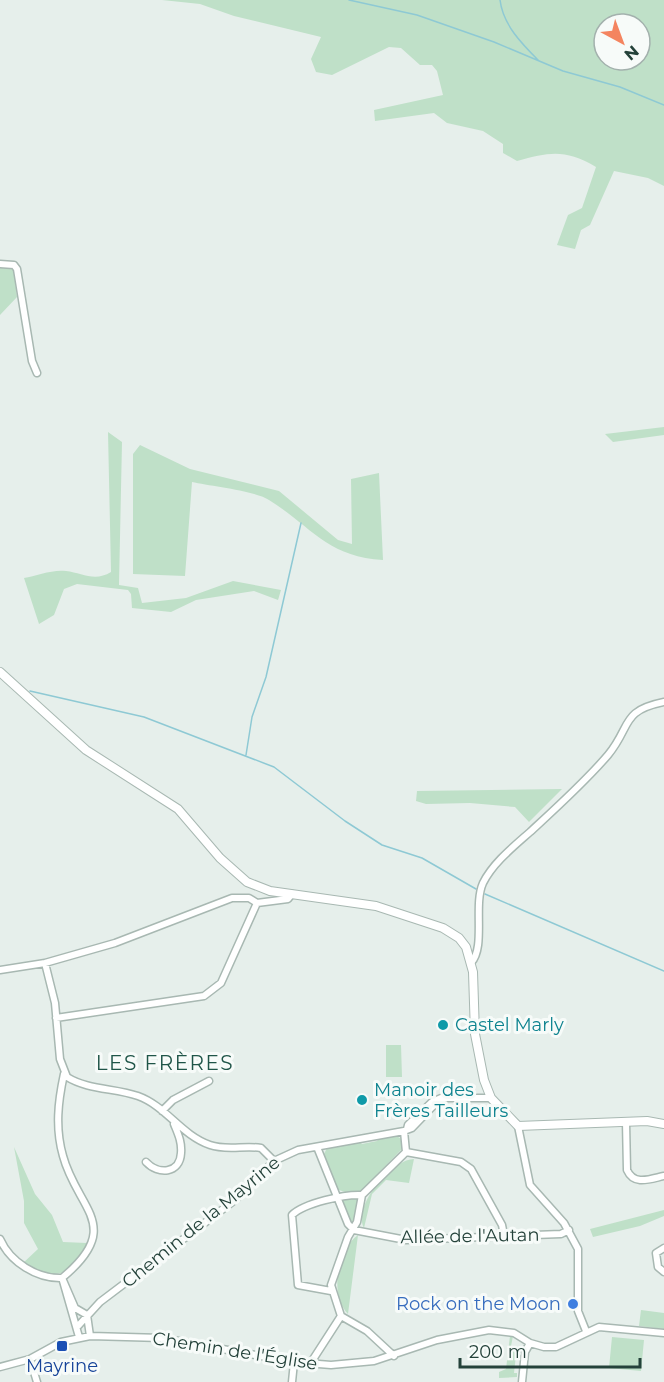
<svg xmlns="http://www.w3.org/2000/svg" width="664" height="1382" font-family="Montserrat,sans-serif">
<rect width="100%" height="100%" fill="#e6efeb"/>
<path fill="#bfe0c8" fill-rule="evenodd" d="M 162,0 L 664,0 L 664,186 L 648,178 L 614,171 L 590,225 L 581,230 L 575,249 L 557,245 L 568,215 L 582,208 L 596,167 C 565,149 550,152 517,161 L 503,153 L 503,144 L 483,131 L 447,123 L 434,113 L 375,121 L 374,110 L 443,95 L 437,71 L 432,65 L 420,65 L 401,48 L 389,47 L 332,75 L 316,72 L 311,59 L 321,37 L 234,16 L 200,4 ZM 604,24 L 640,24 L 640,60 L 604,60 Z
M 0,265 L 13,267 L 16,271 L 14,272 L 17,297 L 0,315 Z
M 664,427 L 664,435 L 613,442 L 605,434 Z
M 108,432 L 122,442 L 119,585 L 138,588 L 142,603 L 186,598 L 233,581 L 281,590 L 278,600 L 254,591 L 196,600 L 171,612 L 132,608 L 131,594 L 128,590 L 77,584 L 64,589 L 54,615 L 39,624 L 24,578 C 36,576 53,569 66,571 C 82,573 95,582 111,572 Z
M 140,445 L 190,469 L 279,491 L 338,540 L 352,544 L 351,479 L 379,473 L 383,560 C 327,557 311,526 269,500 C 256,491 210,486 192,482 L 185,576 L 133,574 L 133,454 Z
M 562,789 L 529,822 L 515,807 L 470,803 L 426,804 L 416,801 L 417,791 Z
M 386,1045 L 401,1045 L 402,1077 L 386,1077 Z
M 395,1135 L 403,1140 L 403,1148 L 361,1191 L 345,1192 L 336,1189 L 323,1156 L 327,1148 L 359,1141 L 362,1144 L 377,1141 L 379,1138 Z
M 14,1147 L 35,1194 L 52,1215 L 63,1242 L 87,1243 C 87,1250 83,1254 78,1260 C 62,1282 43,1274 22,1264 L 38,1249 L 24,1223 L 24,1201 Z
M 414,1159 L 409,1183 L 386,1180 L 372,1194 L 364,1228 C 352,1206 392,1159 414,1159 Z
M 355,1196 L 359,1201 L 353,1222 L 350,1221 L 341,1201 L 342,1198 Z
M 664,1210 L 664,1216 L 640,1226 L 593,1237 L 590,1229 Z
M 358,1235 L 348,1314 C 329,1294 337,1250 358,1235 Z
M 641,1310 L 664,1313 L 664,1329 L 639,1326 Z
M 510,1336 L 513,1336 L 511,1346 L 516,1355 L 514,1373 L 517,1373 L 517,1377 L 499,1378 L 499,1372 L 506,1369 Z
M 612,1337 L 644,1340 L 641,1371 L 609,1368 Z"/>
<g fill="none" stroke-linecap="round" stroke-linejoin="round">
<path stroke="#8ec9d4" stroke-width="1.5" d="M 349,0 L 417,15 L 494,42 L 563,71 L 620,87 L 664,105
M 500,0 C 503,25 522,44 539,61
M 30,691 L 144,717 L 274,767 L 345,821 L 382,845 L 422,858 L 476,889
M 246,755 L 252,717 L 266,677 L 301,523
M 485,894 L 664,971"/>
<g stroke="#a8b8b2" stroke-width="9">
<path id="minor" d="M 0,264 L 14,265 L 17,269 L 32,361 L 37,373
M 45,963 L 55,1003 L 60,1059 L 67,1077 C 88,1090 115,1088 138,1096 C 166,1106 181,1135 210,1145 C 227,1151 245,1145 261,1148 L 274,1161
M 471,963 C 486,947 473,905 483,883 C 493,863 513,847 530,832 C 556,808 585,782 608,755 C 632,726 620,711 664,702
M 0,970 L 45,963 L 115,943 L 232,898 L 249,898 L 257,903 L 288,899 L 292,894
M 56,1018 L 204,996 L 221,983 L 257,903
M 162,1111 L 173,1100 L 209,1081
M 626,1122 L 627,1170 C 634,1186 650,1179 664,1176
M 518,1126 L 530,1185 L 564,1223 L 578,1249 L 578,1311 L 586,1331
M 407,1129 L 408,1125 L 432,1102 L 441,1098 L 491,1098
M 404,1131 L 406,1152
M 317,1147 L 348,1224 L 354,1230 L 406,1240 L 561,1234 L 569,1230
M 406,1152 L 461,1162 L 471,1169 L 502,1225 L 504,1235
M 146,1162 C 158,1175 180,1174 181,1153 C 182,1142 178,1134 174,1124
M 0,1239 C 10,1262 37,1279 62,1278
M 664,1248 L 656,1253 L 658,1267 L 664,1272
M 62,1278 C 125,1226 77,1209 63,1156 C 55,1128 58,1102 64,1074
M 62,1278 L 75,1308 L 87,1315 L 90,1336
M 63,1281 L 79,1337
M 331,1291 L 298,1285 L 292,1215 C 304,1203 345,1194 362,1195
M 78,1326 L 100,1302 L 235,1200 L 274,1161 L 298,1150 L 404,1131 L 412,1128 L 437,1102
M 394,1356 L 367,1331 L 341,1316 L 331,1285 L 348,1237 L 357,1222 L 362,1195 L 406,1152
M 30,1359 L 37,1382
M 310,1364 L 341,1316
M 0,1367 L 30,1359 L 61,1342 L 90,1336 L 162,1338 L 294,1362 L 331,1365 L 374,1361 L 437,1340 L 489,1330 L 514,1333 L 530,1343 L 544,1347 L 556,1347 L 599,1327 L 664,1333
M 292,1382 L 294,1362
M 522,1382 L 525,1352 L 530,1343"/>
</g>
<g stroke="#a8b8b2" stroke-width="10">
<path id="tertiary" d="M 0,672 L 86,750 L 178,809 L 220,858 L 247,882 L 270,891 L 376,906 L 443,928 L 459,938 L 466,947 L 473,972 L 475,1034 L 484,1080 L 491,1098 L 518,1126 L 647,1121 L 664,1124"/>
</g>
<use href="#minor" stroke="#fff" stroke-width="6"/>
<use href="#tertiary" stroke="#fff" stroke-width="8"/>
</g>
<g fill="#0f9aa8" stroke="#f7fbf9" stroke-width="2">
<circle cx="443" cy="1025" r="6"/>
<circle cx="362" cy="1100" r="6"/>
</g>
<circle fill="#3f7fe0" stroke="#f7fbf9" stroke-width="2" cx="573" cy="1304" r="6"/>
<rect fill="#1a4fb4" stroke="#f7fbf9" stroke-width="2" x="56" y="1340" width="12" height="12" rx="3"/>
<g text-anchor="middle" stroke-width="6" stroke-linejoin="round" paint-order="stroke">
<g font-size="18" fill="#0d838f" stroke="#f7fbf9" text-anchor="start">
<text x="455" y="1031">Castel Marly</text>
<text x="374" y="1096">Manoir des<tspan x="374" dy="21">Frères Tailleurs</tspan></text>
</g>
<g font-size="18" fill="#24423a" stroke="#f7fbf9">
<text transform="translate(201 1222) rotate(-39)" y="6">Chemin de la Mayrine</text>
<text transform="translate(470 1236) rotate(-1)" y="6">Allée de l'Autan</text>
<text transform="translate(235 1351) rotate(9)" y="6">Chemin de l'Église</text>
</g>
<g font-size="18" fill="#366cbe" stroke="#f7fbf9" text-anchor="end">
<text x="561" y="1310">Rock on the Moon</text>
</g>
<g font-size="18" fill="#164399" stroke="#f7fbf9">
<text x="62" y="1372">Mayrine</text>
</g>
<g font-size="20" letter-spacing="1.5" fill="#1f5548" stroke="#f7fbf9">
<text x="165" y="1070">LES FRÈRES</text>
</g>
</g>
<g transform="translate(622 42) rotate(139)"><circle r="28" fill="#f7fbf9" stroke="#a3b1ad" stroke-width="1.5"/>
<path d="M0-4.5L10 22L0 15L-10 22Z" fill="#f4845f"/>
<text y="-9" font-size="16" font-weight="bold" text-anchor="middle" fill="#24423a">N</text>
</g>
<path d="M460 1358v9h180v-9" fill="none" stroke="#24423a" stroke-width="3"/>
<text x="469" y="1358" font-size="18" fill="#24423a" stroke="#f7fbf9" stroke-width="4.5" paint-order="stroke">200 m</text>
</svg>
